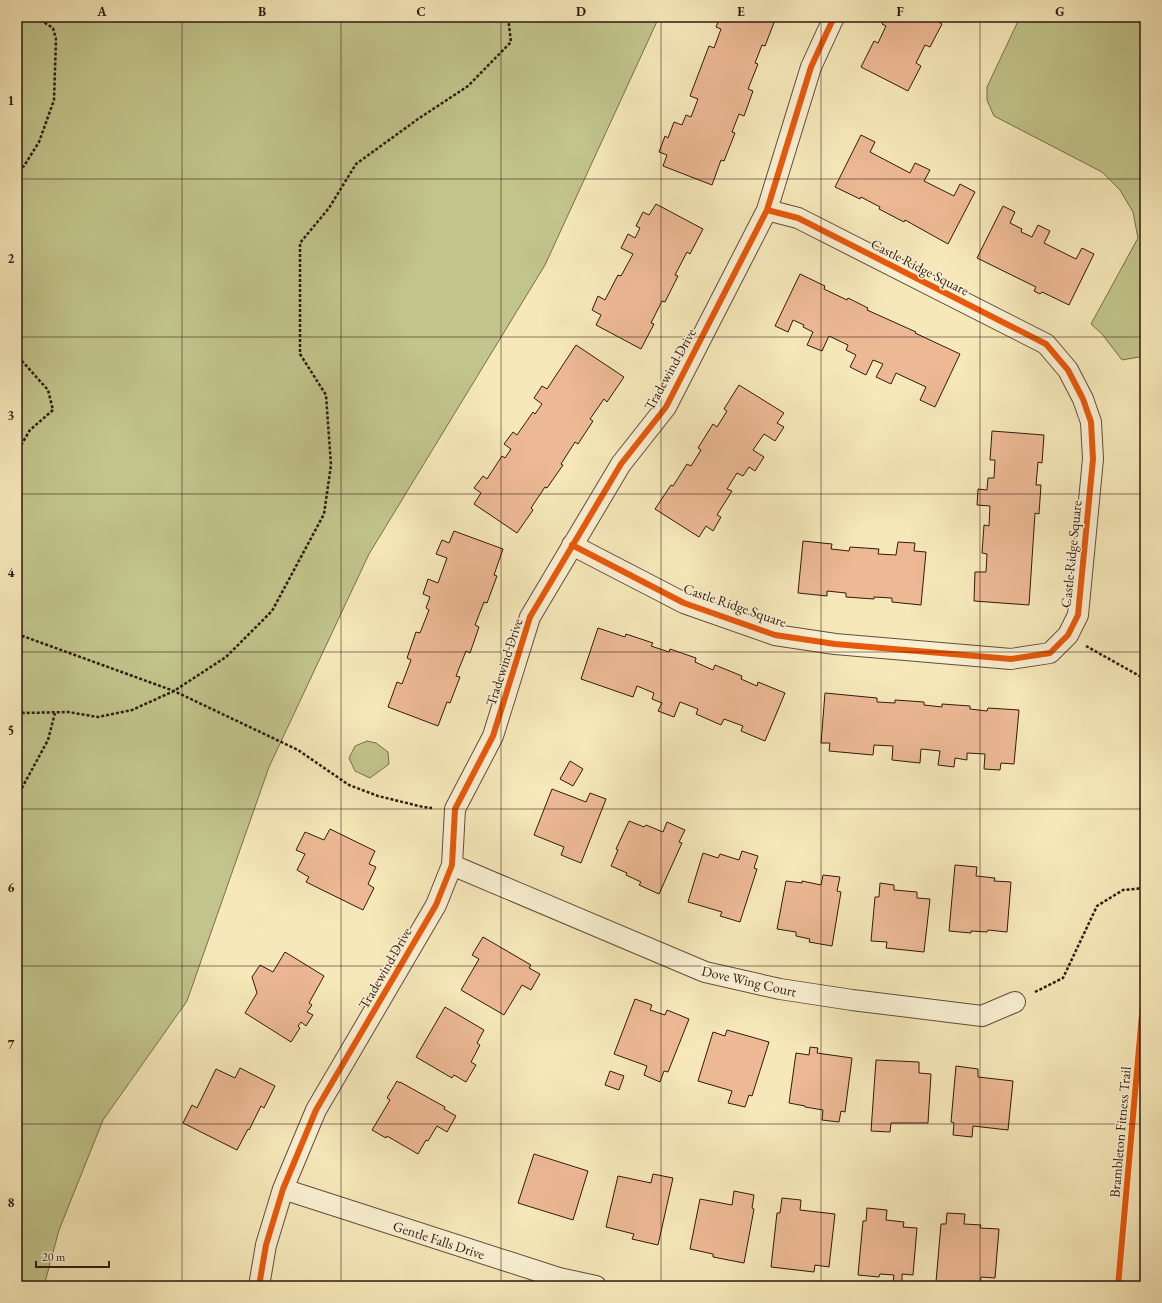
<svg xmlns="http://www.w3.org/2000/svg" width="1162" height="1303" font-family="'EB Garamond',serif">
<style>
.green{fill:#c1c48b;stroke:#796e4d}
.building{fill:#ecb994;stroke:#31190f}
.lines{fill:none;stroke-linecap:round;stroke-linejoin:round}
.minor-casing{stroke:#624d3a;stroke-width:22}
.path{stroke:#31190f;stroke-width:2.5;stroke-dasharray:3 2;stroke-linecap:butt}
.minor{stroke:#f9f0d2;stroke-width:20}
.cycleway-casing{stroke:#f9f0d2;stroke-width:8}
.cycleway{stroke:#e8590c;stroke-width:6}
.grid{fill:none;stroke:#31190f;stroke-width:1;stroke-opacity:0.55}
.labels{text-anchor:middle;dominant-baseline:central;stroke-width:3;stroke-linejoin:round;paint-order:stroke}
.street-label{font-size:14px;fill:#31190f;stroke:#f9f0d2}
.neatline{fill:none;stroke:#31190f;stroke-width:1.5}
.grid-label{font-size:13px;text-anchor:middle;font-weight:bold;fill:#31190f}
</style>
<rect width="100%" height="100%" fill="#f6e8b9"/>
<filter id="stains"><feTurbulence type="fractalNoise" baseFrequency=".005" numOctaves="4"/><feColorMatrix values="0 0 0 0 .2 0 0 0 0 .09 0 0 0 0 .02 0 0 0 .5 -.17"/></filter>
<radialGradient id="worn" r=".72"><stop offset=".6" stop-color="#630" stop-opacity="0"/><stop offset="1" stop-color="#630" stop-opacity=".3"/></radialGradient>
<!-- green -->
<path class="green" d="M17,17H659L545,265L369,554L269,767L187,1001L103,1120L59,1230L44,1286H17Z
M1020,17H1145V356L1122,360L1102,334L1091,324L1138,238L1133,212L1120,190L1102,172L994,116L987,100V87Z
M367,741L376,743L388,752L389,764L370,778L355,771L349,758L355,746Z"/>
<!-- building -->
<path class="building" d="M720,17H780L779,21L775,20L765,46L762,45L755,63L758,64L748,89L753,91L744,116L739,114L732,132L735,133L724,161L721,160L712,185L663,166L667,155L659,152L665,136L668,138L674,122L682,125L686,115L691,117L698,99L690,96L709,46L714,48L721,29L716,27Z
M885,17H939L937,21L942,24L930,47L925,45L916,63L921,66L908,91L861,67L874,41L878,43L886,26L882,24Z
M861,135L875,142L870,152L910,173L915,163L930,170L924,181L954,196L960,184L975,192L948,244L905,220L904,222L879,209L880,207L861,197L860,199L835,187Z
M656,204L703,229L690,254L687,252L675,275L678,276L665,302L662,301L651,323L654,324L641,349L596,325L601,315L592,310L598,296L605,300L618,275L621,276L633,254L621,248L628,234L635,238L640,228L636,226L643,212L649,215Z
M1003,206L1015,212L1010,223L1022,229L1021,232L1032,237L1038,225L1050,231L1044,243L1076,259L1082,248L1094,254L1069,305L1042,292L1040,294L1034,291L1036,287L977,258Z
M800,274L825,286L824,289L847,300L848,298L868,308L867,310L916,332L915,333L960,354L935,407L920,400L926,387L896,373L891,384L876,377L883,364L873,360L866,375L850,367L856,355L846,350L848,345L829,336L822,351L807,345L813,332L803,327L804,325L793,320L788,332L775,326Z
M576,345L624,377L607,402L604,399L590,419L593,421L578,444L575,442L561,464L563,465L547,488L545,487L531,508L533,510L517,533L474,504L481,493L474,488L483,476L487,479L502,456L505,458L511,449L504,444L513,432L517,435L533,412L535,414L542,404L534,398L542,386L547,389Z
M739,385L784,413L777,423L784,427L775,441L764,434L753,450L764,457L755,471L749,467L743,476L737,473L727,489L732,491L717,515L721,517L713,531L706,526L699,537L655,509L671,485L673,486L687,464L691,466L701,450L698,448L713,424L717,427L727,411L724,409Z
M992,431L1044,435L1042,463L1038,462L1036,485H1041L1039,514L1035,513L1029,605L974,601L975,572H986L987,554L982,553L984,525L989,526L990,506L977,505L978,489L987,490L988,478H994L995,460H990Z
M454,531L503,549L494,575L497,576L487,603L484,602L475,625L479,627L470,653L466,651L456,676L460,677L450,703L447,702L438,726L388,707L397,682L402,684L411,660L407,658L416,632L420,633L429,610L426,608L430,597L423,594L428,579L438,583L447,558L436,554L442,540L449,543Z
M803,541L832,544L831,549L849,551L850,547L879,549L878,554L896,555L898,542L915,543L914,551L926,552L921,605L892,602V598L874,597V599L846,597V593L827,591V596L798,593Z
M598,628L625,637L626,634L653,643L651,646L669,652L670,649L696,658L695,662L713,670L715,665L742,676L741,679L757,686L758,682L785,693L765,741L741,731L743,726L724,719L721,725L696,714L698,709L680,702L674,717L658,711L662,703L652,699L654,693L637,686L633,697L581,679Z
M825,693L877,698V702L895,703V700L924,702V705L942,707V704L970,706V709L987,711L988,708L1019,710L1014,764L1001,763L1000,770L984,769L985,754L967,753V760L955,758L954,767L938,765L940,751L921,749L920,763L892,760L893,746L874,745L873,755L829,751L830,743H821Z
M570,761L583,769L573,786L560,779Z
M552,789L586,802L590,793L606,799L581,863L561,855L564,847L534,835Z
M629,821L644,827L646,825L663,832L667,822L685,830L679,842L682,843L659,894L639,885L641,882L626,875L627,873L611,866L618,850L616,849Z
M330,829L375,851L369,864L376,867L368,884L374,888L363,910L306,882L309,877L297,870L305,854L296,850L305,832L324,840Z
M742,851L758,856L754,868L757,869L740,922L720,916L722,912L688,902L703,853L718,858L720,854L739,860Z
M955,865L977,867L976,876L995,878L994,881L1011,882L1007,932L988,930L987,932L971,931V933L949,931Z
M823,875L840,877L837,891L841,892L832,946L809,942L810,939L796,936V932L777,929L786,881L802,883V881L821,885Z
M880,883L894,885V890L917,892V898L930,899L924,952L886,948L887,942L871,941L875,897H879Z
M483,937L531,965L529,968L540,974L531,990L522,985L504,1015L461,990L479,959L472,955Z
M285,952L324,976L309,1003L312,1005L307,1012L313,1015L306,1026L301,1022L298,1026L300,1028L291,1042L245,1013L257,993L252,977L260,965L273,972Z
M635,999L652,1005L650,1010L665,1015L667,1010L689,1019L668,1072L664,1071L660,1082L644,1075L647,1066L614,1054Z
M445,1007L484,1030L477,1043L480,1045L471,1062L476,1065L466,1082L454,1075L452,1078L416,1057Z
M727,1030L769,1042L752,1096L749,1095L745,1107L728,1103L732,1091L698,1081L713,1032L725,1036Z
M810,1047L818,1048L817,1053L852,1058L845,1112L841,1111L839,1122L822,1120L823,1110L805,1107V1106L789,1103L796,1053L809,1055Z
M876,1060L919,1062V1073L931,1074L928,1123H891L890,1132L871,1131Z
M956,1066L978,1069V1077L1013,1081L1008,1130L973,1126L972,1137L953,1135L954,1123L951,1122Z
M240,1068L275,1086L264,1108L261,1106L249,1130L248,1129L237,1150L183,1123L192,1105L197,1108L216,1069L235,1078Z
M610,1071L624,1076L619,1090L605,1085Z
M397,1081L400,1083V1082L445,1107L444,1109L456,1116L447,1132L437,1126L428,1141L426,1140L418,1154L387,1136L386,1138L372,1130L390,1100L387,1098Z
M534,1154L588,1171L573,1220L518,1203Z
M653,1174L673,1178L658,1245L632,1239L634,1234L606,1227L618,1176L651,1183Z
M734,1191L754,1195L752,1208L754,1209L744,1263L713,1257V1254L690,1249L700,1199L732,1205Z
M782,1198L801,1200L800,1210L835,1214L829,1267L815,1265L814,1272L771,1267L777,1213H780Z
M867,1208L887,1210L886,1220L904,1222L903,1227L917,1228L913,1275L902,1274V1283L893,1282L894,1275L880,1274L879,1277L858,1275L863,1221H866Z
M947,1213L965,1214L964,1224L981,1225L980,1228L999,1229L995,1278L981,1277L980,1285L936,1282L941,1224H946Z"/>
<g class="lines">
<defs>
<path id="minor" d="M572,545L684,603L775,635L835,644L1011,659L1050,653L1068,635L1078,615L1093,459L1091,422L1083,399L1068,370L1046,344L798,218L767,210
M452,865L705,972L780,989L852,1000L982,1016L1015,1002
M283,1189L559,1278L596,1286
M259,1286L266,1245L283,1189L316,1110L436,905L452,865L455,809L493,736L530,617L621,464L666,407L767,210L811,67L834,17"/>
</defs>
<!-- minor casing -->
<use href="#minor" class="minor-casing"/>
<!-- path -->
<path class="path" d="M17,169L24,166L39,142L54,100L56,39L53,28L42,21V17
M17,359L22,361L48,390L53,410L30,430L17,452
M17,634L174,691L298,750L349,785L378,796L423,807L432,808
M1086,646L1145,679
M17,711L24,713L68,712L98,717L132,710L174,691L226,657L272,611L324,514L331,465L326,395L300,354V243L329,208L356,164L418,119L468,86L511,42L508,17
M17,797L48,740L55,713
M1035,992L1063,978L1097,906L1123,890L1145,888
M1118,1286L1145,980"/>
<!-- minor -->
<use href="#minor" class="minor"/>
<defs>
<path id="cycleway" d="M572,545L684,603L775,635L835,644L1011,659L1050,653L1068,635L1078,615L1093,459L1091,422L1083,399L1068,370L1046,344L798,218L767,210
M259,1286L266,1245L283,1189L316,1110L436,905L452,865L455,809L493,736L530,617L621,464L666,407L767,210L811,67L834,17
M1118,1286L1145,980"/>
</defs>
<!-- cycleway casing -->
<use href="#cycleway" class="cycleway-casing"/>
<!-- cycleway -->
<use href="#cycleway" class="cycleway"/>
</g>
<!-- grid -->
<path class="grid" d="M182,17V1286M341,17V1286M501,17V1286M661,17V1286M821,17V1286M980,17V1286M17,179H1145M17,337H1145M17,494H1145M17,652H1145M17,809H1145M17,966H1145M17,1124H1145"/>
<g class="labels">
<!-- street labels -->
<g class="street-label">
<text transform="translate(920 267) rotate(27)">Castle Ridge Square</text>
<text transform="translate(670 369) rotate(-61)">Tradewind Drive</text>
<text transform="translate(1071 554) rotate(-84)">Castle Ridge Square</text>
<text transform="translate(735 605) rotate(19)">Castle Ridge Square</text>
<text transform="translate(504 662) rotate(-72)">Tradewind Drive</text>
<text transform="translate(385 968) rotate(-60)">Tradewind Drive</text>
<text transform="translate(749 981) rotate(13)">Dove Wing Court</text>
<text transform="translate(1120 1132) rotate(-85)">Brambleton Fitness Trail</text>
<text transform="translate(439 1240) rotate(18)">Gentle Falls Drive</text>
</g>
</g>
<!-- margin -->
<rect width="1162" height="1303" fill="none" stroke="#f6e8b9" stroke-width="44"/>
<!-- scale -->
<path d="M36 1261v6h73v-6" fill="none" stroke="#31190f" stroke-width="2"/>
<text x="42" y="1261" font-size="12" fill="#31190f" stroke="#f9f0d2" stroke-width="3" paint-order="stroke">20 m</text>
<rect x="22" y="22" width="1118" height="1259" class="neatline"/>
<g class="grid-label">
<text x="102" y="16">A</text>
<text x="262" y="16">B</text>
<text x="421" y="16">C</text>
<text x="581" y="16">D</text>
<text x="741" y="16">E</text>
<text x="900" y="16">F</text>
<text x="1060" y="16">G</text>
<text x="11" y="105">1</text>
<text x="11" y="263">2</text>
<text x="11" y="420">3</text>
<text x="11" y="577">4</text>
<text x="11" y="735">5</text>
<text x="11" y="892">6</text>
<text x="11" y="1049">7</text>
<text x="11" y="1207">8</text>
</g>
<rect width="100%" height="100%" filter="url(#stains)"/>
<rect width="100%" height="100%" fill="url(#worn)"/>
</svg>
